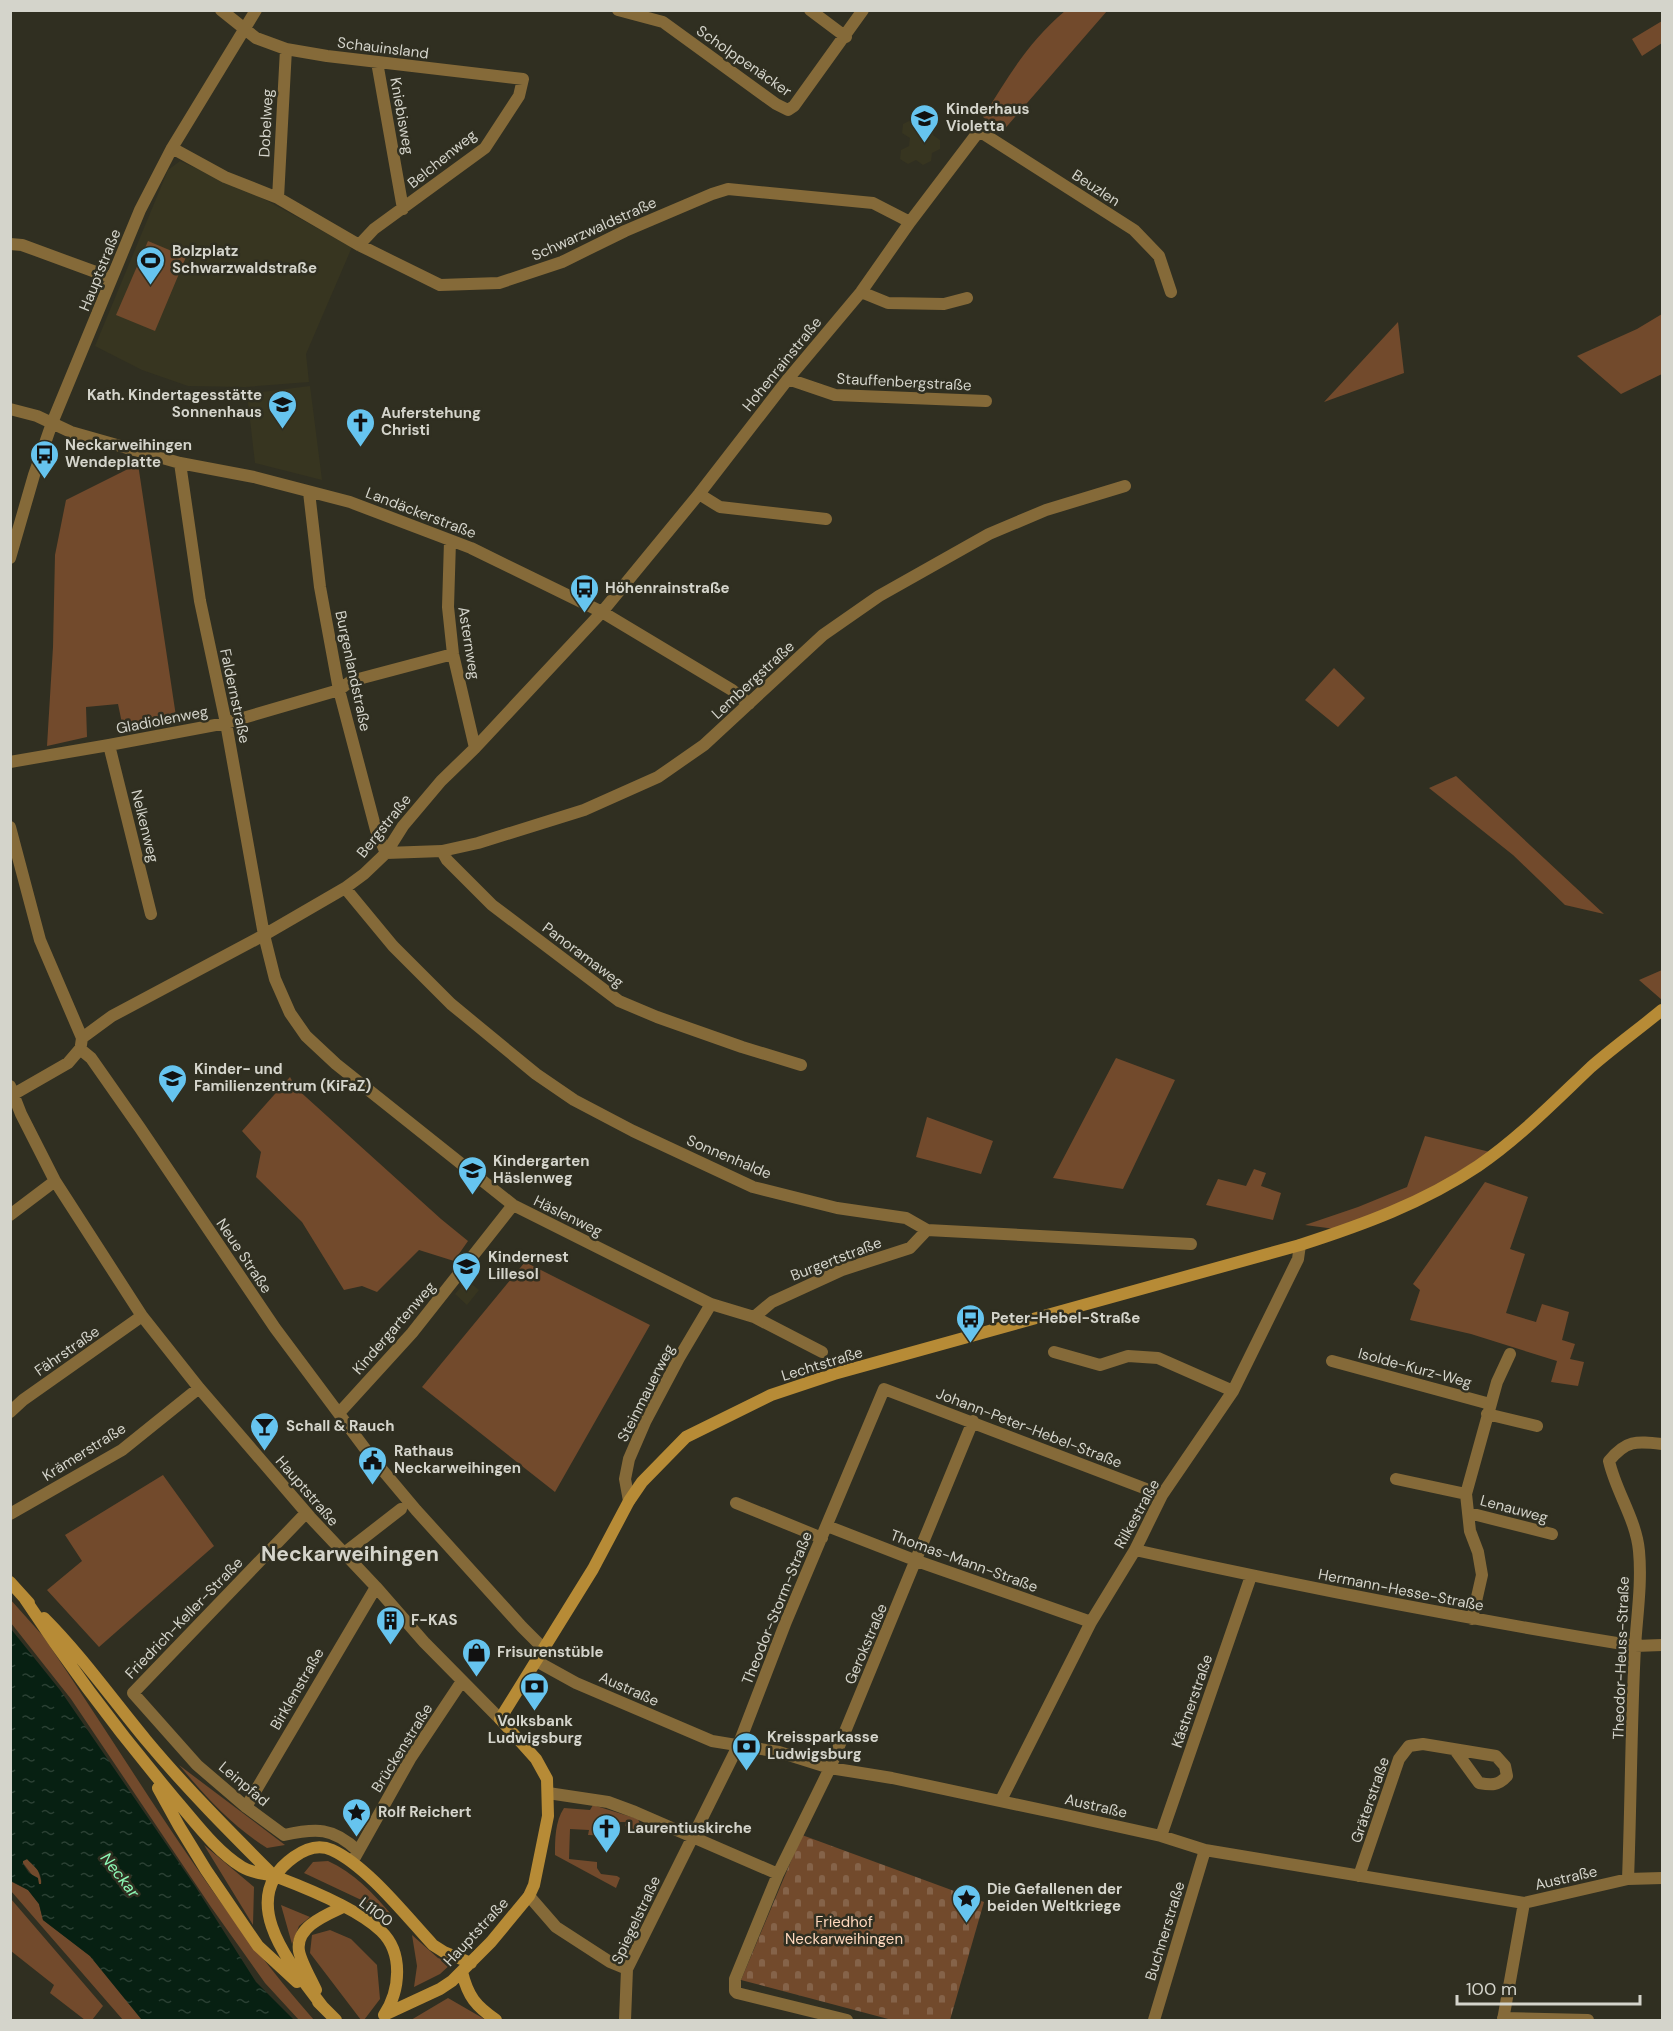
<svg xmlns="http://www.w3.org/2000/svg" width="1673" height="2031" font-family="'DM Sans',sans-serif">
<style>
.built{fill:#373520}
.green{fill:#724a2c}
.cemetery{fill:url(#cemetery-stones)}
.water{fill:url(#water-ripples);fill-rule:evenodd}
.lines{fill:none;stroke-linecap:round;stroke-linejoin:round}
.street{stroke:#856a39;stroke-width:12}
.secondary{stroke:#b78b36;stroke-width:12}
.labels{text-anchor:middle;dominant-baseline:central;stroke-width:5;stroke-linejoin:round;paint-order:stroke}
.street-label{font-size:15px;fill:#d4d4cb;stroke:#302f21}
.poi-label{font-size:15px;font-weight:bold;fill:#d4d4cb;stroke:#302f21;text-anchor:start}
.park-label{font-size:15px;fill:#fed8be;stroke:#302f21}
.water-label{font-size:16px;font-style:italic;fill:#8df9b6;stroke:#302f21}
.district-label{font-size:21px;font-weight:bold;fill:#d4d4cb;stroke:#302f21}
</style>
<defs>
<pattern id="cemetery-stones" width="16" height="16" patternUnits="userSpaceOnUse" patternTransform="scale(1.5)"><rect width="16" height="16" fill="#724a2c"/><path d="M2 7V4a2 2 0 0 1 4 0v3zM10 15v-3a2 2 0 0 1 4 0v3z" fill="#856349"/></pattern>
<pattern id="water-ripples" width="26" height="14" patternUnits="userSpaceOnUse" patternTransform="scale(1.5)"><rect width="26" height="14" fill="#072012"/><path d="M2 4q2-2 4 0t4 0M15 11q2-2 4 0t4 0" fill="none" stroke="#2a4033"/></pattern>
</defs>
<rect width="100%" height="100%" fill="#302f21"/>
<!-- built -->
<path class="built" d="M911,120L918,125L926,121L934,126L933,135L940,140V149L932,153L931,161L923,165L916,160L908,164L900,159L901,150L909,146L910,138L902,133L903,124Z
M180,161L262,198L352,247L306,354L309,382L245,387L188,386L142,370L95,346L168,170Z
M310,386L322,480L255,463L247,394Z
M467,1280L479,1290L467,1305L455,1294Z"/>
<!-- green -->
<path class="green" d="M1065,11H1107L1002,132L983,117C1009,76 1027,43 1065,11Z
M1662,21V43L1642,56L1632,39Z
M148,241L186,257L155,331L116,315Z
M1662,314V374L1621,394L1577,356L1637,329Z
M1398,322L1404,373L1324,402Z
M138,464L177,723L124,733L118,704L86,707L87,737L47,746L53,647L55,555L66,500Z
M1334,668L1365,698L1338,727L1305,700Z
M1456,776L1604,914L1565,905L1513,855L1429,788Z
M1662,970V1000L1639,980Z
M1116,1058L1175,1080L1123,1189L1053,1178Z
M290,1077L296,1088L441,1219L468,1241L454,1261L419,1250L377,1292L362,1286L344,1290L302,1222L256,1177L261,1152L242,1131Z
M927,1117L993,1141L981,1174L916,1157Z
M1425,1136L1490,1152L1423,1194L1335,1229L1305,1225L1358,1207L1407,1187Z
M1254,1169L1266,1173L1261,1186L1281,1193L1273,1220L1206,1205L1218,1179L1246,1186Z
M1485,1182L1528,1197L1510,1249L1525,1254L1506,1313L1536,1322L1542,1304L1569,1312L1562,1340L1575,1344L1570,1359L1584,1362L1578,1386L1551,1382L1557,1361L1471,1334L1410,1320L1420,1290L1413,1284Z
M525,1262L650,1325L555,1492L422,1387Z
M163,1475L214,1546L99,1647L47,1590L82,1561L65,1535Z
M10,1599L43,1636C131,1765 210,1903 314,2020H299L265,1983L211,1907L71,1699L11,1623Z
M179,1765L285,1845L267,1848C232,1826 206,1797 179,1765Z
M593,1805L638,1819L640,1824L639,1831L625,1826L626,1822H620L618,1836L588,1835L589,1830L570,1829L569,1859L597,1862V1868L601,1874L617,1876L620,1878L616,1888L555,1855C555,1840 555,1821 564,1808L590,1810Z
M204,1845L254,1887L253,1925Z
M27,1859L38,1870L42,1884H39L23,1863V1861Z
M328,1861C354,1873 372,1892 391,1914L304,1873L313,1862Z
M10,1881L28,1890L39,1904L43,1920L90,1956L142,2020H123L11,1891Z
M11,1899L103,2006L92,2020H85L50,1993L54,1985L11,1951Z
M281,1905L310,1917L299,1926L292,1944Z
M330,1930L351,1939L377,1965L380,1999L364,2020H361L310,1953L312,1935Z
M412,1935L438,1958L452,1963L440,1974L414,1987L417,1966Z
M448,1998L486,2020H411Z"/>
<!-- cemetery -->
<path class="cemetery" d="M802,1835L984,1902L950,2020H892L741,1980Z"/>
<!-- water -->
<path class="water" d="M11,1629L60,1690L195,1886L256,1982L294,2020H142L90,1956L43,1920L39,1904L28,1890L11,1881ZM27,1859C34,1866 43,1873 41,1884H39L38,1878L29,1873L23,1864V1861Z"/>
<g class="lines">
<!-- street -->
<path class="street" d="M221,10L256,38L286,49L327,56L523,79L519,96L485,148L374,229L359,245
M618,10L663,22L776,104L788,110L794,106L863,10
M810,10L846,37
M377,62L403,209
M172,148L225,177L278,198L359,245L440,285L499,283L562,262L625,231L712,194L728,189L873,203L910,222
M278,198L286,49
M10,244L22,245L112,278
M861,292L888,303L944,304L967,298
M788,379L835,395L986,401
M10,409L37,416L71,432L180,463L254,477L350,502L471,548L602,612L732,690L749,704
M180,463L200,601L226,723L264,935L275,979L290,1013L306,1036L336,1064L513,1205L711,1304L754,1317L822,1352
M309,492L320,587L339,690L376,830L386,853
M699,494L720,507L826,519
M450,541L448,607L453,654L475,748
M10,558L34,475L52,423L140,210L172,148L256,10
M109,745L151,914
M10,762L109,745L226,723L339,690L351,681L453,654
M10,827L40,940L82,1038L81,1045
M442,851L447,860L492,905L619,1001L657,1017L742,1047L801,1065
M386,853L442,851L478,843L584,810L658,777L704,745L823,635L879,596L989,534L1046,510L1125,486
M345,888L393,946L451,1004L536,1074L574,1100L633,1131L753,1187L837,1208L906,1218L927,1230L1191,1244
M82,1038L112,1016L264,935L345,888L364,874L386,853L403,826L441,781L475,748L602,612L699,494L788,379L861,292L910,222L979,131L1134,230L1159,256L1171,292
M80,1049L91,1058L140,1128L275,1328L369,1454L416,1510L522,1627L545,1650
M10,1086L21,1114L55,1181L142,1316L199,1388L310,1517L376,1587L424,1642L500,1719
M14,1094L68,1063L80,1049
M10,1215L55,1181
M754,1317L772,1302L842,1270L910,1248L927,1230
M1054,1352L1100,1365L1128,1356L1158,1358L1233,1391
M1332,1361L1490,1404
M10,1412L23,1400L142,1316
M340,1412L412,1333L513,1205
M1487,1414L1537,1426
M1396,1479L1466,1494
M629,1501L625,1479L629,1459L645,1422L679,1358L711,1304
M736,1503L822,1538
M306,1513L133,1693L197,1765L246,1807L284,1835C316,1828 333,1827 358,1851
M1469,1513L1552,1534
M10,1514L122,1450L199,1388
M827,1526L917,1561L1091,1622
M1135,1550C1301,1587 1467,1619 1635,1646L1662,1645
M343,1554L401,1509
M1472,1619L1482,1575L1478,1552L1470,1531L1466,1494L1497,1382L1510,1354
M538,1662L576,1683L712,1741L779,1752L830,1768L892,1778L1066,1815L1161,1836L1205,1850L1524,1903L1628,1879L1662,1878
M548,1793L608,1802L635,1812L778,1874
M1001,1800L1091,1622L1135,1550L1162,1495L1233,1391L1298,1259L1300,1245
M246,1807L376,1587
M1161,1836L1251,1576
M355,1857L410,1759L462,1681
M1359,1876L1399,1759L1409,1746L1423,1744L1496,1756L1505,1766L1507,1776C1498,1786 1491,1785 1479,1783L1455,1750
M1628,1879C1631,1802 1631,1724 1635,1647C1637,1615 1642,1583 1639,1551C1636,1519 1616,1492 1609,1461C1626,1440 1636,1441 1662,1444
M529,1896L556,1927L610,1962L627,1969
M1503,2018L1588,2020
M625,2020L627,1969L738,1746L785,1624L884,1389L1162,1495
M847,2020L737,1993L735,1991V1979L778,1874L830,1768L973,1421
M1154,2020L1205,1850
M1503,2020L1524,1903"/>
<!-- secondary -->
<path class="secondary" d="M10,1582L29,1603
M25,1599C71,1669 121,1735 175,1799C195,1822 216,1851 242,1867C253,1874 265,1873 277,1877C306,1888 359,1910 381,1931C404,1953 400,1991 384,2015
M44,1618C81,1655 112,1699 146,1740C186,1788 230,1832 274,1876
M158,1788L179,1826L206,1870L258,1946L297,1982
M462,1972C468,1997 476,2006 496,2020
M316,1990C311,1979 301,1962 299,1951C295,1927 326,1915 343,1907
M318,2002L336,2020
M323,2007C293,1967 233,1900 294,1857C305,1849 319,1844 332,1850C367,1866 406,1916 433,1945L444,1952L471,1963
M384,2015L440,1989L452,1981L491,1942L529,1896L534,1885L548,1816L547,1779L536,1759L500,1719L593,1569L629,1501L642,1482L686,1437L771,1395L834,1374L1300,1245C1362,1225 1423,1203 1478,1166C1519,1138 1555,1101 1591,1067C1614,1047 1639,1029 1662,1010"/>
</g>
<!-- icons -->
<defs>
<symbol id="school-pin" viewBox="-11 -11 22 30"><path d="M0 17L-7.5 6A9.5 9.5 0 1 1 7.5 6Z" fill="#66c4ef" stroke="#302f21"/><path d="M0-5L7-2L0 1L-7-2ZM-4 1L0 2.5L4 1V4Q0 6-4 4Z" fill="#111"/></symbol>
<symbol id="stadium-pin" viewBox="-11 -11 22 30"><path d="M0 17L-7.5 6A9.5 9.5 0 1 1 7.5 6Z" fill="#66c4ef" stroke="#302f21"/><path d="M0-5a6.5 5 0 1 0 0 10a6.5 5 0 1 0 0-10ZM-3.5-1.8h7v3.6h-7Z" fill="#111"/></symbol>
<symbol id="church-pin" viewBox="-11 -11 22 30"><path d="M0 17L-7.5 6A9.5 9.5 0 1 1 7.5 6Z" fill="#66c4ef" stroke="#302f21"/><path d="M-1.2-6h2.4v3.5h3.3v2.4h-3.3V6h-2.4V-.1h-3.3v-2.4h3.3Z" fill="#111"/></symbol>
<symbol id="bus-pin" viewBox="-11 -11 22 30"><path d="M0 17L-7.5 6A9.5 9.5 0 1 1 7.5 6Z" fill="#66c4ef" stroke="#302f21"/><path d="M-5-6H5V4H4V6H2V4H-2V6H-4V4H-5ZM-3.5-4V0h7V-4ZM-3.5 1.2v1.5H-2V1.2ZM2 1.2v1.5H3.5V1.2Z" fill="#111"/></symbol>
<symbol id="bar-pin" viewBox="-11 -11 22 30"><path d="M0 17L-7.5 6A9.5 9.5 0 1 1 7.5 6Z" fill="#66c4ef" stroke="#302f21"/><path d="M-6-5H6L.8 .8V4.5H3.5V6h-7V4.5H-.8V.8Z" fill="#111"/></symbol>
<symbol id="civic-pin" viewBox="-11 -11 22 30"><path d="M0 17L-7.5 6A9.5 9.5 0 1 1 7.5 6Z" fill="#66c4ef" stroke="#302f21"/><path d="M-.6-6.5H3V-4.5H.6V-3L4-1V1h2V6H-6V1h2V-1L-.6-3ZM-1.2 2.5V6h2.4V2.5Z" fill="#111"/></symbol>
<symbol id="building-pin" viewBox="-11 -11 22 30"><path d="M0 17L-7.5 6A9.5 9.5 0 1 1 7.5 6Z" fill="#66c4ef" stroke="#302f21"/><path d="M-4-6H4V6H1V3H-1V6H-4ZM-2.5-4.3h1.7v1.8h-1.7ZM.8-4.3h1.7v1.8H.8ZM-2.5-1h1.7V.8h-1.7ZM.8-1h1.7V.8H.8Z" fill="#111"/></symbol>
<symbol id="shop-pin" viewBox="-11 -11 22 30"><path d="M0 17L-7.5 6A9.5 9.5 0 1 1 7.5 6Z" fill="#66c4ef" stroke="#302f21"/><path d="M-5-2.5h2.3a2.7 3.5 0 0 1 5.4 0H5L5.5 6h-11ZM-1.5-2.5h3a1.5 2.3 0 0 0-3 0Z" fill="#111"/></symbol>
<symbol id="bank-pin" viewBox="-11 -11 22 30"><path d="M0 17L-7.5 6A9.5 9.5 0 1 1 7.5 6Z" fill="#66c4ef" stroke="#302f21"/><path d="M-6-4H6V4H-6ZM0-2.3a2.3 2.3 0 1 0 0 4.6a2.3 2.3 0 1 0 0-4.6Z" fill="#111"/></symbol>
<symbol id="sight-pin" viewBox="-11 -11 22 30"><path d="M0 17L-7.5 6A9.5 9.5 0 1 1 7.5 6Z" fill="#66c4ef" stroke="#302f21"/><path d="M0-6L1.8-2.2L6-1.7L2.9 1.2L3.7 5.4L0 3.3L-3.7 5.4L-2.9 1.2L-6-1.7L-1.8-2.2Z" fill="#111"/></symbol>
</defs>
<g fill-rule="evenodd">
<use href="#school-pin" x="908" y="102" width="33" height="45"/>
<use href="#stadium-pin" x="134" y="244" width="33" height="45"/>
<use href="#school-pin" x="266" y="388" width="33" height="45"/>
<use href="#church-pin" x="344" y="406" width="33" height="45"/>
<use href="#bus-pin" x="28" y="438" width="33" height="45"/>
<use href="#bus-pin" x="568" y="572" width="33" height="45"/>
<use href="#school-pin" x="156" y="1062" width="33" height="45"/>
<use href="#school-pin" x="456" y="1154" width="33" height="45"/>
<use href="#school-pin" x="450" y="1250" width="33" height="45"/>
<use href="#bus-pin" x="954" y="1302" width="33" height="45"/>
<use href="#bar-pin" x="248" y="1410" width="33" height="45"/>
<use href="#civic-pin" x="356" y="1444" width="33" height="45"/>
<use href="#building-pin" x="374" y="1604" width="33" height="45"/>
<use href="#shop-pin" x="460" y="1636" width="33" height="45"/>
<use href="#bank-pin" x="518" y="1670" width="33" height="45"/>
<use href="#bank-pin" x="730" y="1730" width="33" height="45"/>
<use href="#sight-pin" x="340" y="1796" width="33" height="45"/>
<use href="#church-pin" x="590" y="1812" width="33" height="45"/>
<use href="#sight-pin" x="950" y="1882" width="33" height="45"/>
</g>
<g class="labels">
<!-- street labels -->
<g class="street-label">
<text transform="translate(383 48) rotate(7)">Schauinsland</text>
<text transform="translate(744 61) rotate(35)">Scholppenäcker</text>
<text transform="translate(402 116) rotate(80)">Kniebisweg</text>
<text transform="translate(266 123) rotate(-87)">Dobelweg</text>
<text transform="translate(442 159) rotate(-39)">Belchenweg</text>
<text transform="translate(1096 188) rotate(33)">Beuzlen</text>
<text transform="translate(594 229) rotate(-24)">Schwarzwaldstraße</text>
<text transform="translate(100 270) rotate(-68)">Hauptstraße</text>
<text transform="translate(782 364) rotate(-51)">Hohenrainstraße</text>
<text transform="translate(904 382) rotate(3)">Stauffenbergstraße</text>
<text transform="translate(421 513) rotate(21)">Landäckerstraße</text>
<text transform="translate(469 643) rotate(81)">Asternweg</text>
<text transform="translate(353 671) rotate(78)">Burgenlandstraße</text>
<text transform="translate(753 680) rotate(-43)">Lembergstraße</text>
<text transform="translate(235 696) rotate(78)">Faldernstraße</text>
<text transform="translate(162 720) rotate(-11)">Gladiolenweg</text>
<text transform="translate(145 826) rotate(76)">Nelkenweg</text>
<text transform="translate(384 826) rotate(-51)">Bergstraße</text>
<text transform="translate(583 955) rotate(37)">Panoramaweg</text>
<text transform="translate(729 1157) rotate(23)">Sonnenhalde</text>
<text transform="translate(568 1216) rotate(26)">Häslenweg</text>
<text transform="translate(244 1256) rotate(56)">Neue Straße</text>
<text transform="translate(836 1259) rotate(-21)">Burgertstraße</text>
<text transform="translate(394 1328) rotate(-49)">Kindergartenweg</text>
<text transform="translate(67 1351) rotate(-35)">Fährstraße</text>
<text transform="translate(822 1364) rotate(-17)">Lechtstraße</text>
<text transform="translate(1415 1368) rotate(15)">Isolde-Kurz-Weg</text>
<text transform="translate(646 1393) rotate(-63)">Steinmauerweg</text>
<text transform="translate(1029 1428) rotate(21)">Johann-Peter-Hebel-Straße</text>
<text transform="translate(84 1452) rotate(-32)">Krämerstraße</text>
<text transform="translate(307 1491) rotate(49)">Hauptstraße</text>
<text transform="translate(1514 1509) rotate(15)">Lenauweg</text>
<text transform="translate(1137 1514) rotate(-61)">Rilkestraße</text>
<text transform="translate(964 1561) rotate(20)">Thomas-Mann-Straße</text>
<text transform="translate(1401 1590) rotate(11)">Hermann-Hesse-Straße</text>
<text transform="translate(777 1608) rotate(-68)">Theodor-Storm-Straße</text>
<text transform="translate(184 1618) rotate(-46)">Friedrich-Keller-Straße</text>
<text transform="translate(866 1644) rotate(-67)">Gerokstraße</text>
<text transform="translate(1621 1658) rotate(-88)">Theodor-Heuss-Straße</text>
<text transform="translate(297 1689) rotate(-60)">Birklenstraße</text>
<text transform="translate(629 1689) rotate(24)">Austraße</text>
<text transform="translate(1192 1701) rotate(-71)">Kästnerstraße</text>
<text transform="translate(402 1748) rotate(-58)">Brückenstraße</text>
<text transform="translate(244 1784) rotate(40)">Leinpfad</text>
<text transform="translate(1370 1800) rotate(-71)">Gräterstraße</text>
<text transform="translate(1096 1806) rotate(13)">Austraße</text>
<text transform="translate(1566 1878) rotate(-13)">Austraße</text>
<text transform="translate(376 1912) rotate(37)">L1100</text>
<text transform="translate(636 1920) rotate(-65)">Spiegelstraße</text>
<text transform="translate(1165 1931) rotate(-73)">Buchnerstraße</text>
<text transform="translate(476 1932) rotate(-47)">Hauptstraße</text>
</g>
<!-- poi labels -->
<g class="poi-label">
<text x="946" y="109">Kinderhaus<tspan x="946" dy="17">Violetta</tspan></text>
<text x="172" y="251">Bolzplatz<tspan x="172" dy="17">Schwarzwaldstraße</tspan></text>
<text x="262" y="395" text-anchor="end">Kath. Kindertagesstätte<tspan x="262" dy="17">Sonnenhaus</tspan></text>
<text x="381" y="413">Auferstehung<tspan x="381" dy="17">Christi</tspan></text>
<text x="65" y="445">Neckarweihingen<tspan x="65" dy="17">Wendeplatte</tspan></text>
<text x="605" y="588">Höhenrainstraße</text>
<text x="194" y="1069">Kinder- und<tspan x="194" dy="17">Familienzentrum (KiFaZ)</tspan></text>
<text x="493" y="1161">Kindergarten<tspan x="493" dy="17">Häslenweg</tspan></text>
<text x="488" y="1257">Kindernest<tspan x="488" dy="17">Lillesol</tspan></text>
<text x="991" y="1318">Peter-Hebel-Straße</text>
<text x="286" y="1426">Schall &amp; Rauch</text>
<text x="394" y="1451">Rathaus<tspan x="394" dy="17">Neckarweihingen</tspan></text>
<text x="411" y="1620">F-KAS</text>
<text x="497" y="1652">Frisurenstüble</text>
<text x="535" y="1721" text-anchor="middle">Volksbank<tspan x="535" dy="17">Ludwigsburg</tspan></text>
<text x="767" y="1737">Kreissparkasse<tspan x="767" dy="17">Ludwigsburg</tspan></text>
<text x="378" y="1812">Rolf Reichert</text>
<text x="627" y="1828">Laurentiuskirche</text>
<text x="987" y="1889">Die Gefallenen der<tspan x="987" dy="17">beiden Weltkriege</tspan></text>
</g>
<!-- park labels -->
<g class="park-label">
<text x="844" y="1922">Friedhof<tspan x="844" dy="17">Neckarweihingen</tspan></text>
</g>
<!-- water labels -->
<g class="water-label">
<text transform="translate(120 1875) rotate(52)">Neckar</text>
</g>
<!-- district labels -->
<g class="district-label">
<text x="350" y="1554">Neckarweihingen</text>
</g>
</g>
<!-- border -->
<rect width="1673" height="2031" fill="none" stroke="#d4d4cb" stroke-width="24"/>
<!-- scale -->
<path d="M1457 1995v9h183v-9" fill="none" stroke="#d4d4cb" stroke-width="3"/>
<text x="1466" y="1995" font-size="18" fill="#d4d4cb" stroke="#302f21" stroke-width="4.5" paint-order="stroke">100 m</text>
</svg>
